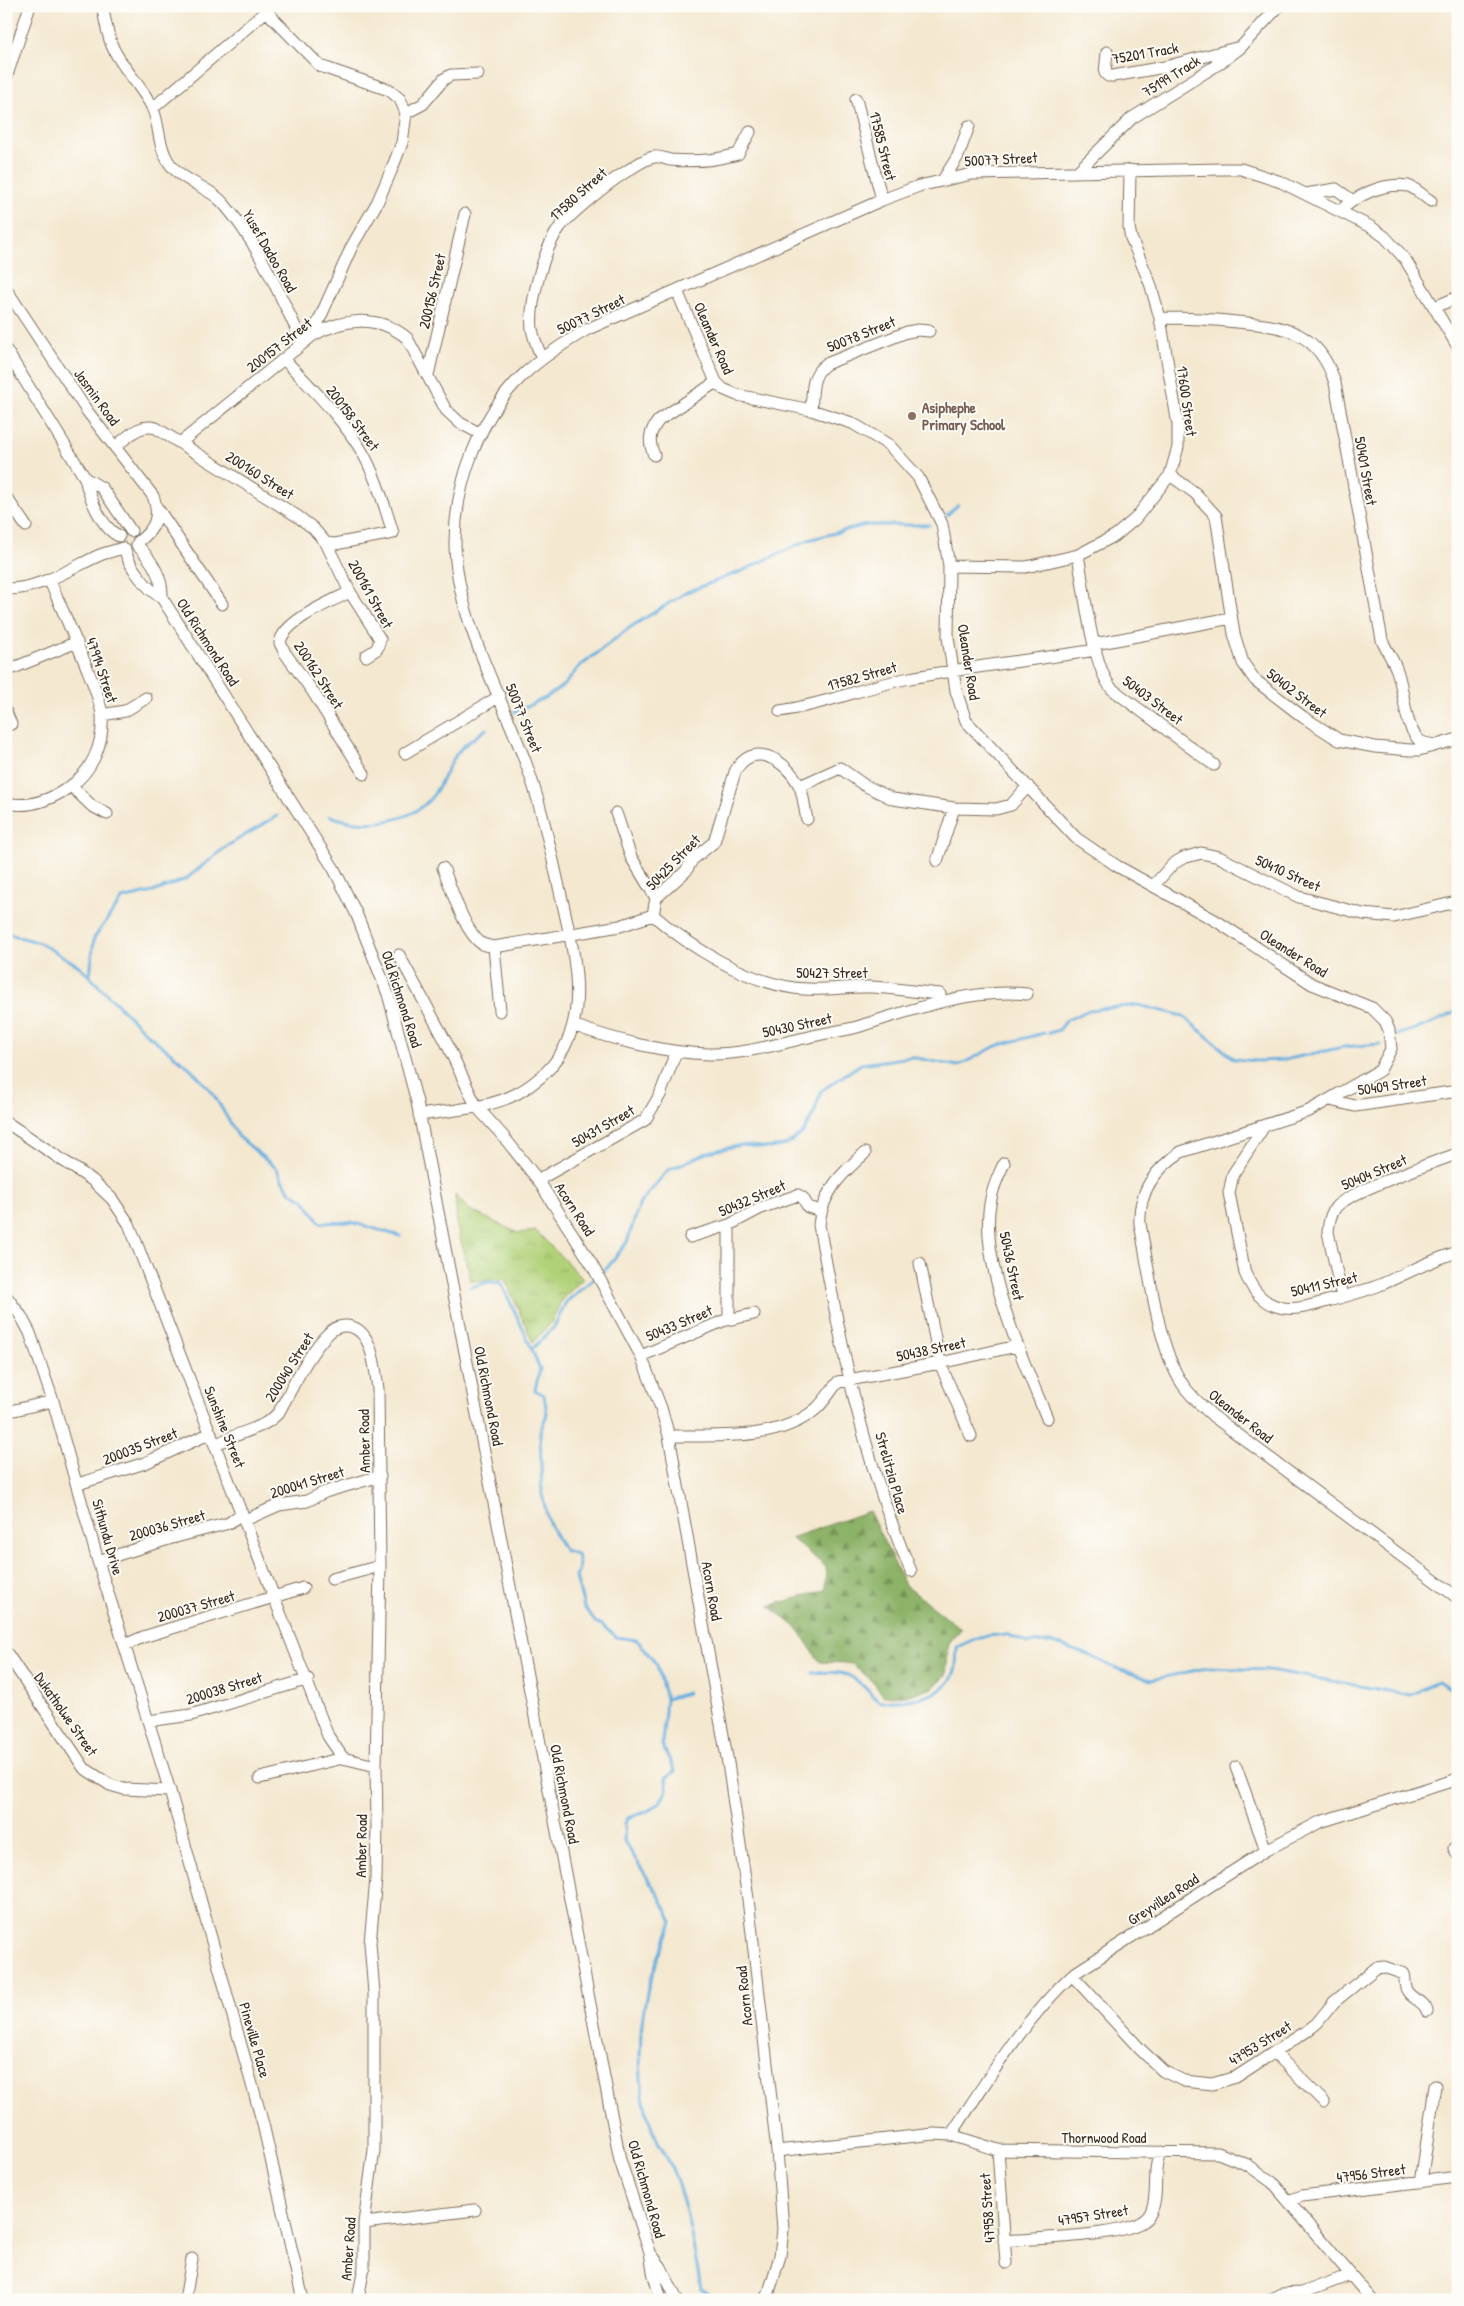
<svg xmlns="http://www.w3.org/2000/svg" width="1464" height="2306" font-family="'Patrick Hand',sans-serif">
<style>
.grass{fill:url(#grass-tufts);stroke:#767e4b}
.forest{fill:url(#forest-firs);stroke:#646e43}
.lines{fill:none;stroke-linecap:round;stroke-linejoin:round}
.stream{stroke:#6ab0e0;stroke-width:3}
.minor-casing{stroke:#7c6c5c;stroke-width:13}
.minor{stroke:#fff;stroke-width:11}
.education-dot{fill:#8d6e63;stroke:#fdfcf7;stroke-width:2}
.labels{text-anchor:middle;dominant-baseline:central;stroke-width:4;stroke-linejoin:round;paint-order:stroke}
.street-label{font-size:15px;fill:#3b2a1e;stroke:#fdfcf7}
.education-label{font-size:15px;font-weight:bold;fill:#785e54;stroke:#fdfcf7;text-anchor:start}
</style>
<defs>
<pattern id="grass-tufts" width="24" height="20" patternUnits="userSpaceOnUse" patternTransform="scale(1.25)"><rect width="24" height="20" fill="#b1d178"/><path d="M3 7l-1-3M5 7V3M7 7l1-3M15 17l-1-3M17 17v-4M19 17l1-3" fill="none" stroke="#99b467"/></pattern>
<pattern id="forest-firs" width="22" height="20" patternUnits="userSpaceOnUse" patternTransform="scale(1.25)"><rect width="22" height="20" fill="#8cb368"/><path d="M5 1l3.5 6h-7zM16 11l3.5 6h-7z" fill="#749255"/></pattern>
</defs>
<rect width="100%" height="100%" fill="#fdfcf7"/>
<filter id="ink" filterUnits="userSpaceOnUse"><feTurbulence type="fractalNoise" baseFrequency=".02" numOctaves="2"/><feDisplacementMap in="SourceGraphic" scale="10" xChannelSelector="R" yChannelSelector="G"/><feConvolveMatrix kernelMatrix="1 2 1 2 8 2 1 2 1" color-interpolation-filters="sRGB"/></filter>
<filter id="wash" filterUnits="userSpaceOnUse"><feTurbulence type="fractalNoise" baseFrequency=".0096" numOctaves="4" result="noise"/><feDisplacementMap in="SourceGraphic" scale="20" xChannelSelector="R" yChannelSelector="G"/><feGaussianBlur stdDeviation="1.12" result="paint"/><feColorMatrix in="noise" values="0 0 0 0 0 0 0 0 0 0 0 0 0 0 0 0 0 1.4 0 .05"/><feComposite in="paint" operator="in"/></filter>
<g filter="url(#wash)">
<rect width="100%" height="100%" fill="#f4e8d0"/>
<!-- grass -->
<path class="grass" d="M455,1195L468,1209L518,1233L536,1231L583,1279L562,1299L551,1323L533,1342L505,1279L471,1281L457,1226Z"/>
<!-- forest -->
<path class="forest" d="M869,1511L905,1585L961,1629L949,1643L946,1675L933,1688L909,1695L884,1696L870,1679L851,1663L820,1662L796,1627L769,1606L825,1590L826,1567L791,1538Z"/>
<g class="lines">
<!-- stream -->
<path class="stream" d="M947,515L958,505
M515,712L547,697L565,684L578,668L629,628L687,592L742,571L808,540L866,525H929
M330,816C362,828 412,825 434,794C443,781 448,764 459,751C466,742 478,736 486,729
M6,933L40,943L79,966L147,1034L190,1068L212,1092L238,1136L277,1169L282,1180L291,1192L304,1200L320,1223L351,1222L400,1236
M90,976L94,938L122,899L153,892L186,879L227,846L277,816
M1049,1033L1059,1030L1067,1020L1089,1010L1138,1005L1183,1016L1234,1059L1258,1061L1284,1060L1343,1047L1380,1044
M1397,1035L1425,1026L1458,1011
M471,1287L489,1282L501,1283L524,1331L540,1369L535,1390L544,1395L547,1414L540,1432L542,1494L549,1523L564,1550L577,1554L579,1567L576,1577L584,1607L595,1622L602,1625L616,1637L637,1640L657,1665L666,1699L662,1745L675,1771L666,1778L667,1790L659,1804L646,1812L628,1818L625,1823L624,1841L661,1899L672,1922C663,1948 651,1971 646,1998C638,2036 637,2089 651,2126C655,2139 663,2148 668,2160C673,2169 676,2179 679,2188C690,2221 695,2255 701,2289L716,2300
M532,1349L554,1327L566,1302L608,1267L627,1242L640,1203L668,1170L709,1152L741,1145L770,1148L786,1145L803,1133L814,1113L821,1091L861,1064L911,1057L958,1066L996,1046L1044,1033
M813,1673C851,1669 854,1677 879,1702C904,1701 945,1701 955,1671C957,1664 956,1655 957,1647L979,1637L1006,1634L1028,1643L1050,1642L1088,1655L1115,1668L1151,1680L1206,1668L1269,1670L1411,1695L1438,1681L1458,1693
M666,1699L687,1693"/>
</g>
</g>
<g filter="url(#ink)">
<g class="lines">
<defs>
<path id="minor" d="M102,6C106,21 107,37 114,50C124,70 142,87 152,107C160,123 157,144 168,161C181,182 209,186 224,204C259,244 280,296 303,343
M266,11L320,66L389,90L400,99L406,113
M1107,52L1105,73L1108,76H1113L1165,67L1236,48
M6,78L30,6
M856,99L882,200
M153,108L271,7
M406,113L423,104L444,79L451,75L478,74
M1077,172L1132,118L1220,63L1240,48L1279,6
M943,180L958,156L969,126
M1306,194L1336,189L1352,200
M1340,211C1357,195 1384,182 1408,186C1416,188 1424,197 1431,201
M6,289L87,411L153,496C161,517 155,529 138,542
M677,291L716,382L723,389L737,395L811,410L852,423L889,445L918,477L942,524L949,566L948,637L956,691L966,721L1076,838L1117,866L1218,922L1312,984L1372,1008L1385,1021L1389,1030L1391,1049L1380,1070L1370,1076L1309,1111L1181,1152C1155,1169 1138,1192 1140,1224C1149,1269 1158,1354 1186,1389C1194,1399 1204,1408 1213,1416L1458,1598
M1435,307L1458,297
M1160,318C1186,318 1211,319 1237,322C1285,326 1319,331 1335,383L1382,640C1386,650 1392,658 1396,668C1405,689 1403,723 1418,739C1422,744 1430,744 1436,745
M312,336L352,246L377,203L391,171L402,143L406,113
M6,350L85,478C89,496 101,528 119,536
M542,358C538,349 534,339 532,329C529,303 544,248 560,227C570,214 607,184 621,175C631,169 644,158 655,157C659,156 665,159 670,160C692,162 717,160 738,154L750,132
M428,375L465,214
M811,410C813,392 810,375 826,364L907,332L918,330L929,331
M180,443L312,336C342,318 378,314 407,338L446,410L460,423L481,434
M115,447C128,437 139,423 156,428L297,516L313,528L326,543L335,544L393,533C385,507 377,480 365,457C345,420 312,389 284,359
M654,455C648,441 649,432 659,420L716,382
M1170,475L1195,493L1216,516L1234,634L1243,663L1255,680L1303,717L1339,740L1375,747L1410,750H1419L1458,739
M85,478L102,488L131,531
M6,497L26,526
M158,509L222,604
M326,543L350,592L380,639L377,649L366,656
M137,545C151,559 163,578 162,598
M125,550C129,567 147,589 162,598L334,869L356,913L388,994L417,1102L620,2160L650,2252L653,2272L661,2300
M1078,555C1084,588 1092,666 1112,689L1214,765
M949,566L1026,567L1078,555L1116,535L1135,519L1170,475L1178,447V425L1160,318L1150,283L1131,238L1129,227L1130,170
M6,589C39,590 71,568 100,555C107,552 115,551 122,548
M350,592C332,601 283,621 280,643L285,653L313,692L364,774
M1095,644L1231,618
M6,671L77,642
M780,711C823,705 862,688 905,679C968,667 1032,660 1096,650
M6,712L11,724
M102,715L125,711L146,698
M405,753L500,696
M71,786L92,806L107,814
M800,786L840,768L864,785L893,799L954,808L996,809L1011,805L1028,786
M6,803C28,808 50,800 68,788C92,772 104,744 102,715C100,699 93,683 87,668C75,638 62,609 49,579
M616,813L631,857L656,898
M937,861L954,808
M443,868C451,887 464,932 482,944C485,945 490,946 494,947L620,926L653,915
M1154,885L1173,864L1183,858L1201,853L1219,857L1299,897L1363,914L1394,917L1452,903
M653,915C690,947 745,981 794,988C820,992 845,986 871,987C894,988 917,992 940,994L939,1002
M653,915L656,898L686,871L692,860L714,842L735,772C752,739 786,760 799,785C804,794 804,809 807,819
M494,947L500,1011
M399,955L446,1042L476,1106L503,1136L538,1180L591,1263L641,1356L661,1408L669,1436L728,1763L748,1899L777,2151L783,2229L780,2256L769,2292L764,2300
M573,1025C613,1040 666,1053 709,1054C743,1055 777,1044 809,1037C825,1033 842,1031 857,1027C912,1010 969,988 1027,994
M1330,1100L1355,1106L1458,1091
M419,1115C451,1110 489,1109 518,1093C597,1048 579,973 562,900C551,853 542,806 525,761C500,693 455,615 455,542C455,484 479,417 522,376C542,357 564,343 588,329L882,200L919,186L972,174L1223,169H1241L1281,182L1371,227L1385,237L1405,259L1458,347
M6,1122L92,1180L112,1199L129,1224L328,1736L343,1758L376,1766
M1265,1125L1233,1174L1229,1193L1245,1273C1251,1287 1262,1303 1279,1307C1293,1311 1310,1306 1324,1302C1343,1297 1362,1292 1380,1285C1406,1274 1430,1260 1458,1252
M865,1153C842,1173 822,1192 819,1225C840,1341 863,1462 911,1571
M1004,1163C999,1175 993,1186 991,1199C977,1259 1024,1363 1047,1418
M538,1180L645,1120L660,1095L676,1052
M690,1237L729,1225L763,1207L798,1195L803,1198L808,1207L821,1211
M920,1263L940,1363L971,1436
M6,1296L21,1316L30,1333L53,1401L98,1561L170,1791L263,2124L303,2300
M1342,1297L1328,1232C1329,1223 1330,1214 1336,1207C1348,1192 1433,1163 1456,1154
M729,1319V1225
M641,1356L723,1321L754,1314
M6,1412L53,1401
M669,1436C717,1435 777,1442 816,1409C825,1401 831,1390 838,1382L940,1363L1017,1346
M216,1445C237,1431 263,1431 279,1412C292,1388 311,1348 331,1331C336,1327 340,1326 345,1326C373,1326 375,1369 378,1389L380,1566L376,1766L377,1823L376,1879L370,1943L374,1993V2150L364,2223V2267L359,2294L355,2300
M78,1484L145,1463L211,1433
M245,1520L279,1505L307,1501L325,1492L380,1476
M98,1561L172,1538L229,1523L242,1513
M332,1579L380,1566
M125,1645L143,1637L303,1588
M6,1652L84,1768L110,1785L124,1789L170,1791
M148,1721L191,1715L308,1679
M1236,1767L1266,1850
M260,1778L343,1758
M1454,1848L1458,1855
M1072,1975L1140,2049L1163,2071L1184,2081L1212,2084L1236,2077L1307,2031L1317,2023L1334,2002L1376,1968L1384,1967L1404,1974C1406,1980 1404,1985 1407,1990C1412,2000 1424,2000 1427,2011
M1275,2053L1324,2102
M951,2135C988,2079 1023,2021 1072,1975L1266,1850L1320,1822L1458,1779
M998,2150L1006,2263
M777,2151L934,2134L951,2135L998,2150L1218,2153L1248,2165L1272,2182L1372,2300
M1421,2182L1435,2086
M1288,2201L1302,2196L1458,2177
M364,2223L475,2210
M1004,2241C1037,2238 1113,2237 1140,2223C1144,2221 1149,2216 1151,2212C1160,2193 1151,2170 1161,2152
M651,2254L661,2267L677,2300
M185,2300L192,2259
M1269,2300L1281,2294L1302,2293
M1296,2300L1302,2293L1350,2275"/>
</defs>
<!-- minor casing -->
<use href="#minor" class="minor-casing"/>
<!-- minor -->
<use href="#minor" class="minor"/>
</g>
</g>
<!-- markers -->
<circle class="education-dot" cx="912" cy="416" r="5"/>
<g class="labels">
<!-- street labels -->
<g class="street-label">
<text transform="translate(1145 53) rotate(-10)">75201 Track</text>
<text transform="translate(1171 76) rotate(-32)">75199 Track</text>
<text transform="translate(883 146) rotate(76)">17585 Street</text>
<text transform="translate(1001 159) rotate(-3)">50077 Street</text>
<text transform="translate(578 194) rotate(-42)">17580 Street</text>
<text transform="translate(270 251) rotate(60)">Yusef Dadoo Road</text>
<text transform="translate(432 291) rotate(-77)">200156 Street</text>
<text transform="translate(591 314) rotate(-26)">50077 Street</text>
<text transform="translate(861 334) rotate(-22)">50078 Street</text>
<text transform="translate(714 338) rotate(66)">Oleander Road</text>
<text transform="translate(279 345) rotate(-38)">200157 Street</text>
<text transform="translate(97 397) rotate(54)">Jasmin Road</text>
<text transform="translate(1187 401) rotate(82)">17600 Street</text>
<text transform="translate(353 418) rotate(53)">200158 Street</text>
<text transform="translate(1366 471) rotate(80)">50401 Street</text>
<text transform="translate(260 475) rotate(32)">200160 Street</text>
<text transform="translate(371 594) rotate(61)">200161 Street</text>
<text transform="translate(208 642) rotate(57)">Old Richmond Road</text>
<text transform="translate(969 662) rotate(81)">Oleander Road</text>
<text transform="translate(102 670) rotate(71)">47914 Street</text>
<text transform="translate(319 675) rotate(57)">200162 Street</text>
<text transform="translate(862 676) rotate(-16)">17582 Street</text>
<text transform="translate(1297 693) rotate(37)">50402 Street</text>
<text transform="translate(1153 700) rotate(37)">50403 Street</text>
<text transform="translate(524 718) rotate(68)">50077 Street</text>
<text transform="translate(673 862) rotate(-46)">50425 Street</text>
<text transform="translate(1288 873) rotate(24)">50410 Street</text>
<text transform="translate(1294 953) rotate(32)">Oleander Road</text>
<text x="832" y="972">50427 Street</text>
<text transform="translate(402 999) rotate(72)">Old Richmond Road</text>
<text transform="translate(797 1025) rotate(-12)">50430 Street</text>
<text transform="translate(1392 1085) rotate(-8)">50409 Street</text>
<text transform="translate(603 1126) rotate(-30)">50431 Street</text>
<text transform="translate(1374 1172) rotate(-23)">50404 Street</text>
<text transform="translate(752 1198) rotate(-23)">50432 Street</text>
<text transform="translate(575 1209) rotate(57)">Acorn Road</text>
<text transform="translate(1012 1266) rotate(78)">50436 Street</text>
<text transform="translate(1324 1284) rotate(-13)">50411 Street</text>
<text transform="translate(679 1323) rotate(-23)">50433 Street</text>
<text transform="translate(931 1349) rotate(-12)">50438 Street</text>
<text transform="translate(289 1367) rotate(-58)">200040 Street</text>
<text transform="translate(489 1396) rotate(79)">Old Richmond Road</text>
<text transform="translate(1241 1416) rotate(38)">Oleander Road</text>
<text transform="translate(225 1427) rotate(68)">Sunshine Street</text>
<text transform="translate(364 1441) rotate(-91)">Amber Road</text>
<text transform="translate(140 1446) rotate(-21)">200035 Street</text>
<text transform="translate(892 1473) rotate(74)">Strelitzia Place</text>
<text transform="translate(307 1482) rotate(-17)">200041 Street</text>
<text transform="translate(167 1525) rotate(-16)">200036 Street</text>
<text transform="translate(108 1537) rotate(74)">Sithundu Drive</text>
<text transform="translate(712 1591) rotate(80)">Acorn Road</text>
<text transform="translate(196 1606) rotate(-16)">200037 Street</text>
<text transform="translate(224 1688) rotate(-17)">200038 Street</text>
<text transform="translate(66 1714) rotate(55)">Dukatholwe Street</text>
<text transform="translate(565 1794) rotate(79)">Old Richmond Road</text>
<text transform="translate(361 1846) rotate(-89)">Amber Road</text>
<text transform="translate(1163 1899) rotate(-33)">Greyvillea Road</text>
<text transform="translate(744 1996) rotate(-96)">Acorn Road</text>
<text transform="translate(255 2040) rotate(74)">Pineville Place</text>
<text transform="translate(1260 2043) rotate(-32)">47953 Street</text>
<text x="1104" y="2137">Thornwood Road</text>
<text transform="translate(1371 2173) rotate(-7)">47956 Street</text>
<text transform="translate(647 2189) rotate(74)">Old Richmond Road</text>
<text transform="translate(987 2208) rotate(-94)">47958 Street</text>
<text transform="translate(1093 2215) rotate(-9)">47957 Street</text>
<text transform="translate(348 2249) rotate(-86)">Amber Road</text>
</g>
<!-- education labels -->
<g class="education-label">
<text x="922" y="407">Asiphephe<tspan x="922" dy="17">Primary School</tspan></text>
</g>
</g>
<!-- margin -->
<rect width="1464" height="2306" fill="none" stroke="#fdfcf7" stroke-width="25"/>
</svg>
